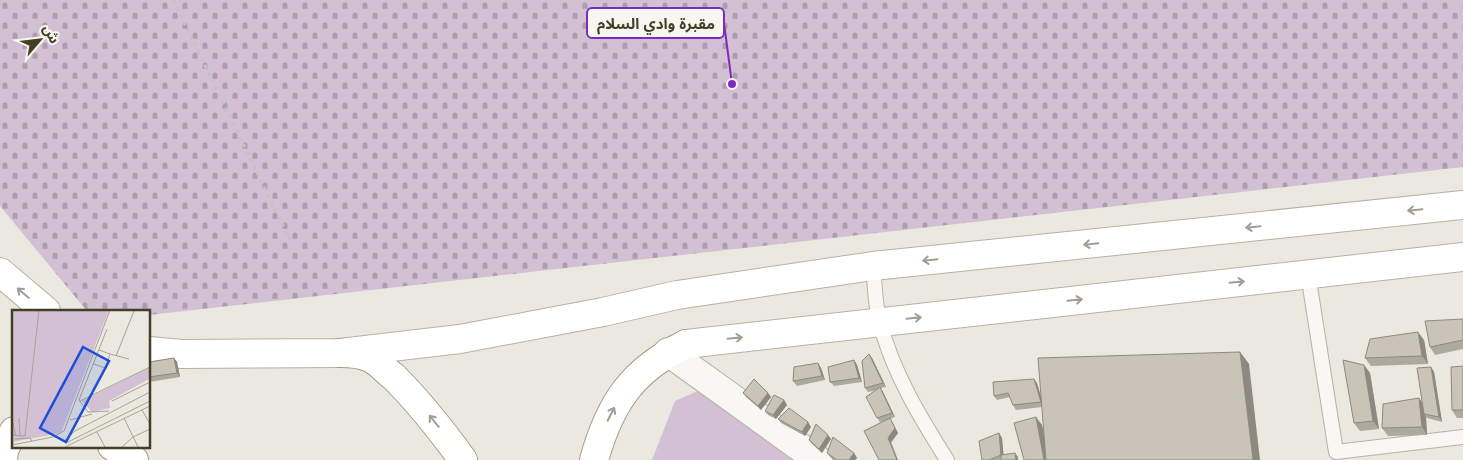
<svg xmlns="http://www.w3.org/2000/svg" width="1463" height="460" font-family="Mulish,'Noto Sans Arabic',sans-serif">
<style>
.cemetery{fill:url(#cemetery-stones)}
.park{fill:#d3c0d5}
.lines{fill:none;stroke-linecap:round;stroke-linejoin:round}
.lane-casing{stroke:#b6b2a5;stroke-width:16}
.street-casing{stroke:#b6b2a5;stroke-width:30}
.secondary-casing{stroke:#b6b2a5;stroke-width:30}
.highway-casing{stroke:#a39c86;stroke-width:30}
.path{stroke:#c6c3ba;stroke-width:3;stroke-dasharray:4 4;stroke-linecap:butt}
.lane{stroke:#f8f7f3;stroke-width:14}
.street{stroke:#f8f7f3;stroke-width:28}
.secondary{stroke:#fff;stroke-width:28}
.highway{stroke:#fff;stroke-width:28}
.wall{fill:#ada99d}
.shaded-wall{fill:#8d8980}
.building{fill:#c9c4b7;stroke:#8d8980}
.oneway{stroke:#a29e93}
.inset-road{fill:none;stroke:#a8a496;stroke-width:1}
.view{fill:#1d4ed8;fill-opacity:0.15;stroke:#1d4ed8;stroke-width:2.5}
.inset-edge{fill:none;stroke:#443e27;stroke-width:2.5}
.leader{fill:none;stroke:#7b2cbf;stroke-width:2}
.callout-dot{fill:#7b2cbf;stroke:#f8f6f0;stroke-width:2}
.callout{fill:#f8f6f0;stroke:#7b2cbf;stroke-width:2}
.callout-label{font-size:15px;text-anchor:middle;font-weight:bold;fill:#443e27}
</style>
<defs>
<pattern id="cemetery-stones" width="16" height="16" patternUnits="userSpaceOnUse" patternTransform="scale(1.25)"><rect width="16" height="16" fill="#d3c0d5"/><path d="M2 7V4a2 2 0 0 1 4 0v3zM10 15v-3a2 2 0 0 1 4 0v3z" fill="#ad9dad"/></pattern>
</defs>
<rect width="100%" height="100%" fill="#ebe8e0"/>
<!-- cemetery -->
<path class="cemetery" d="M0,0H1463V167L149,315V311H87L0,206Z"/>
<!-- park -->
<path class="park" d="M700,390L797,460H652L675,401Z"/>
<g class="lines">
<defs>
<path id="lane" d="M873,266C875,285 875,306 880,323C893,373 920,417 947,460
M1308,274L1336,452L1463,437"/>
<path id="street" d="M668,352L818,460"/>
<path id="secondary" d="M0,272L46,311
M686,344L1463,257
M149,351L182,354L340,353L460,339L603,312L677,295L873,266L1463,205"/>
<path id="highway" d="M340,353C350,353 360,353 370,358C379,362 386,371 394,377C420,403 442,431 463,460
M112,446L134,460
M3,460L4,450L14,431
M594,460C610,403 632,370 686,344"/>
</defs>
<!-- lane casing -->
<use href="#lane" class="lane-casing"/>
<!-- street casing -->
<use href="#street" class="street-casing"/>
<!-- secondary casing -->
<use href="#secondary" class="secondary-casing"/>
<!-- highway casing -->
<use href="#highway" class="highway-casing"/>
<!-- path -->
<path class="path" d="M173,0L290,240"/>
<!-- lane -->
<use href="#lane" class="lane"/>
<!-- street -->
<use href="#street" class="street"/>
<!-- secondary -->
<use href="#secondary" class="secondary"/>
<!-- highway -->
<use href="#highway" class="highway"/>
</g>
<!-- wall -->
<path class="wall" d="M1463,319V349L1435,355L1430,347Z
M1424,340L1428,364L1371,366L1365,358Z
M1240,352L1249,364L1024,460L1042,425L1044,439L1042,407L1016,410L1013,405L1010,397L997,400L994,396L1037,383L1041,398Z
M174,358L177,362L180,377L149,382V362Z
M872,358L886,387L881,388L895,417L890,419L898,433L879,460L883,421L880,422L877,418V390L868,392L865,388Z
M854,360L857,365L862,382L834,386L830,382Z
M818,363L821,368L825,380L797,386L793,381Z
M1364,365L1370,373L1379,429L1360,431L1354,423Z
M1463,366V418H1457L1452,410Z
M1431,367L1434,372L1442,422L1427,418L1426,417L1427,435L1388,436L1382,428L1422,402Z
M743,393H768L771,397L761,410L746,397Z
M784,400L787,405L776,419L768,415L765,411Z
M778,419L811,427L805,436L781,423Z
M999,433L1002,438L1003,455L1018,457V460H982Z
M828,435L831,439L822,453L812,444L809,440Z
M827,453H854L857,458L855,460H834L830,457Z"/>
<!-- shaded-wall -->
<path class="shaded-wall" d="M1418,332L1424,340L1428,364L1422,356Z
M1240,352L1249,364L1260,460H1253Z
M869,354L872,358L886,387L883,383Z
M174,358L177,362L180,377L177,373Z
M854,360L857,365L862,382L859,378Z
M818,363L821,368L825,380L822,376Z
M1364,365L1370,373L1379,429L1373,421Z
M1431,367L1434,372L1442,422L1439,417Z
M1034,379L1037,383L1044,407L1041,402Z
M880,387L883,392L895,417L892,413Z
M768,393L771,397L761,410L758,406Z
M1419,398L1425,406L1424,414L1426,417L1427,435L1422,427Z
M784,400L787,405L776,419L773,415Z
M1036,417L1042,425L1049,460H1044Z
M890,418L898,433L891,442L898,460H897L888,438Z
M808,422L811,427L805,436L802,432Z
M999,433L1002,438L1004,459L1001,455Z
M828,435L831,439L822,453L819,449Z
M854,453L857,458L855,460H849Z
M1015,453L1018,457V460H1016Z"/>
<!-- building -->
<path class="building" d="M1463,319V340L1430,347L1425,321Z
M1418,332L1422,356L1365,358L1370,339Z
M1240,352L1253,460H1046L1038,358Z
M869,354L883,383L865,388L862,361Z
M174,358L177,373L149,377V362Z
M854,360L859,378L830,382L828,367Z
M1343,360L1364,365L1373,421L1354,423Z
M818,363L822,376L793,381L794,367Z
M1463,366V410H1452L1451,367Z
M1431,367L1439,417L1424,414L1417,368Z
M754,379L768,393L758,406L743,393Z
M1034,379L1041,402L1013,405L1008,393L994,396L993,382Z
M880,387L892,413L877,418L866,397Z
M774,395L784,400L773,415L765,411Z
M1419,398L1422,427L1382,428L1383,404Z
M789,408L808,422L802,432L778,419Z
M1036,417L1044,460H1024L1014,423Z
M890,418L895,428L888,438L897,460H879L864,431Z
M816,424L828,435L819,449L809,440Z
M999,433L1001,455L989,460H982L979,441Z
M833,437L854,453L849,460H837L827,453Z
M1015,453L1016,460H1001V455Z"/>
<!-- one-way arrows -->
<defs><path id="oneway-shaft" d="M-6 0H5M1.5-3L5.5 0L1.5 3" fill="none" stroke-width="1.6" stroke-linecap="round" stroke-linejoin="round" transform="scale(1.25)"/></defs>
<g class="oneway">
<use href="#oneway-shaft" transform="translate(1415 210) rotate(174)"/>
<use href="#oneway-shaft" transform="translate(1253 227) rotate(174)"/>
<use href="#oneway-shaft" transform="translate(1091 244) rotate(174)"/>
<use href="#oneway-shaft" transform="translate(930 260) rotate(174)"/>
<use href="#oneway-shaft" transform="translate(1237 282) rotate(-6)"/>
<use href="#oneway-shaft" transform="translate(23 293) rotate(-140)"/>
<use href="#oneway-shaft" transform="translate(1075 300) rotate(-6)"/>
<use href="#oneway-shaft" transform="translate(914 318) rotate(-6)"/>
<use href="#oneway-shaft" transform="translate(735 338) rotate(-6)"/>
<use href="#oneway-shaft" transform="translate(611 414) rotate(-63)"/>
<use href="#oneway-shaft" transform="translate(434 421) rotate(-129)"/>
</g>
<!-- overview -->
<g transform="translate(12 310)">
<rect width="138" height="138" fill="#ebe8e0"/>
<path d="M0,0H97L49,123L0,132Z" fill="#d3c0d5"/>
<path d="M137,58V69L97,91L98,98L80,102L70,91Z" fill="#d3c0d5"/>
<path class="inset-road" d="M98,44L117,49M104,46L122,1M82,54L93,58L98,44L87,40M138,82L63,121L52,131L56,132L138,91M67,90L95,19M67,90L76,102L97,101M68,91L138,57M100,91L138,72M130,100L138,114M7,108L8,126M112,108L126,137M0,110L4,126M58,110L80,104M85,122L93,137M0,125L13,126L27,0M3,129L18,128L20,131M0,135L41,127L52,121L98,0M53,137L138,96M110,137L121,127L138,119"/>
<path class="view" d="M71,37L97,51L54,132L28,118Z"/>
<rect width="138" height="138" class="inset-edge"/>
</g>
<!-- callouts -->
<path class="leader" d="M732 84L724 23"/>
<circle class="callout-dot" cx="732" cy="84" r="5"/>
<rect class="callout" x="587" y="8" width="137" height="30" rx="5"/>
<g class="callout-label">
<text x="656" y="29">مقبرة وادي السلام</text>
</g>
<!-- north arrow -->
<g transform="translate(40 40) rotate(62)" stroke="#f8f6f0" stroke-width="4" paint-order="stroke">
<path d="M0-4L9 19L0 12L-9 19Z" fill="#443e27"/>
<text y="-8" font-size="14" font-weight="bold" text-anchor="middle" fill="#443e27">ش</text>
</g>
</svg>
